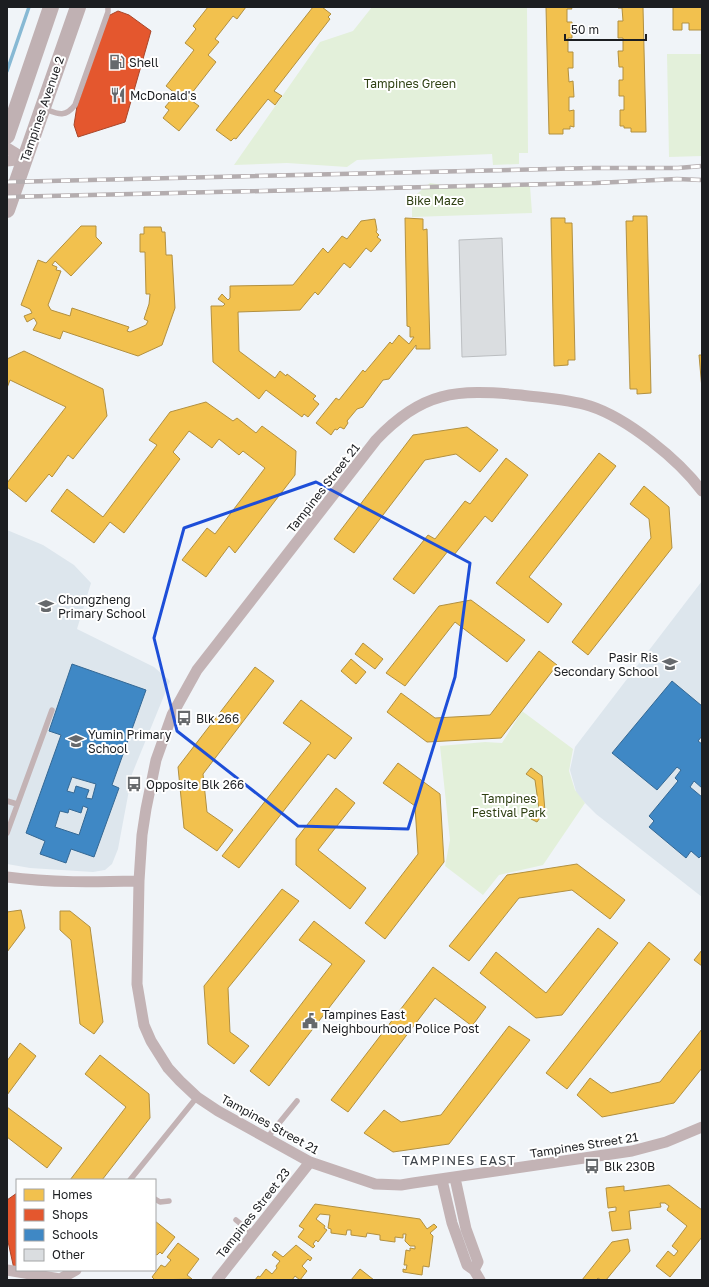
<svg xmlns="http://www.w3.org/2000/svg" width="709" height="1287" font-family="'Golos Text',sans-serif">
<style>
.built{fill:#dde6ed}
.green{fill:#e3f0da}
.homes{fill:#f2c14e;stroke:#b29040}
.shops{fill:#e4572e;stroke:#a8462a}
.schools{fill:#3f88c5;stroke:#346894;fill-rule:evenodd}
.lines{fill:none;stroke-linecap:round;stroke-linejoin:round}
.stream{stroke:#87b9d4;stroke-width:3.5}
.building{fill:#dadde0;stroke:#bbbec1}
.lane{stroke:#c3b3b5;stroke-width:5.5}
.street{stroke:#c3b3b5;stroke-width:11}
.secondary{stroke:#c0b1b3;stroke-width:16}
.rail-casing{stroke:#b4adaf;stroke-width:4.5}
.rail{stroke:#fff;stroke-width:3;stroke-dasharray:9;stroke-linecap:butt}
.marked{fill:none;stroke:#1d4ed8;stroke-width:3;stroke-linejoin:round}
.labels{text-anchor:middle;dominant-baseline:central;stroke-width:4;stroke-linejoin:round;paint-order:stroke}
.poi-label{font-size:12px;fill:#1c1e21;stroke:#fff;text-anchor:start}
.park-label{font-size:12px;fill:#2f4013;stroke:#fff}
.street-label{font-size:12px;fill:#1c1e21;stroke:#fff}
.neighbourhood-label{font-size:13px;letter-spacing:1px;fill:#41464c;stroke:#fff}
</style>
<rect width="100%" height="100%" fill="#f0f4f8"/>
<!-- built -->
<path class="built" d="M7,530L43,545L74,565L91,583L77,629L154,667L170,681L132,774L118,849L112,864L105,870L93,872L30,868L7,864Z
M702,581V897L596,814L577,795L570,770L575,747Z"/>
<!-- green -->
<path class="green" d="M372,7H527L528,153H519V164L493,165L492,154L357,160L347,167L287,163L234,165L320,42L353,31Z
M667,54H702V156L669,157Z
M430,183L443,185L530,186L532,213L412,217V198Z
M522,711L573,749L569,771L575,790L585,803L543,865L499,875L483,895L445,866L450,840L440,746L485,742L502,743Z"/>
<!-- homes -->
<path class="homes" d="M208,7H246L237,19L233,16L215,39L219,42L208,55L216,62L188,98L199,106L179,131L163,118L169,110L165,107L176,94L166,86L194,50L185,43L196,29L193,26Z
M313,7H322L331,14L328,17L330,19L274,91L282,96L280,98L275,105L268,99L236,139L234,138L231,141L216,130Z
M546,7H571L572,9H567V22H572V38H568V52H573V68H568L569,82L573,81L574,97H569V111L574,110V127L570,126V129H563V134H549Z
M618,7H643L646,132H631V128H624V126H620V110H624V96H619V80H623V67H619L618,51H623V38H618V21H623L622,8H618Z
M673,7H702V30H689V23H682V30H673Z
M633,216H647L651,393L637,394V389H630L626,221H633Z
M405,218L423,219V230L427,229L430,349H416V345L389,379L383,380L363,407L357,409L347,421L348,423L344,429L340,427L337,430L335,429L331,435L316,423L336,398L339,400L363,370L365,372L390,342L392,344L399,335L409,344L414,337H410V327L407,326Z
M551,218H565V223H572L575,360H568V365L554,366Z
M375,219L377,230L376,232L379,235L377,237L381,240L371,252L366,248L350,268L344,263L318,295L315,292L300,310L238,312L239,351L275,378L280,371L286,376L287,374L316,396L313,399L319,404L308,417L304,414L302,417L266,390L259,399L213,362L211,306H223L225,304L218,299L222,294L228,300L230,298V286L293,285L323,248L328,253L342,236L347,239L361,221Z
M81,226H96V237L102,243L71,276L55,261L52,265L57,267L56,270L61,271L48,305L51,310L70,316L72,308L129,327L127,331L130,332L146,325L148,321L144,319L149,304L150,294H146L145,252H140V234H144V227H161L162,232H165L166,255H172L175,308L162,345L138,356L63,331L60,339L33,330L37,323L34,318L27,322L24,316L32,313L30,309L21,305L38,260L46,263Z
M24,351L103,389L107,416L73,459L68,455L52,477L49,474L26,502L7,487V483L66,407L10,380L7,388V359Z
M699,355H702V389Z
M206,402L233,421L237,418L256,433L262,426L296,451L295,475L235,553L229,546L206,577L182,560L207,528L215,534L265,468L243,451L239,455L219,439L212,448L189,431L173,452L180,459L124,533L110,522L94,543L51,511L67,489L103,517L157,445L149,440L170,412Z
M467,427L498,450L480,472L456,454L425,460L354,553L334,539L413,435Z
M599,453L616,466L529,577L562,604L548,623L496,583Z
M506,458L528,475L492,522L485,516L454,555L448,551L414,594L393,579L428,535L435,539L465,501L470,504Z
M644,486L669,507L672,548L588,655L572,642L651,538L649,519L630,504Z
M471,600L525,640L507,662L455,622L405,686L386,673L439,606Z
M363,643L383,659L375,669L355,654Z
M539,651L557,665L501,738L427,742L387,712L401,693L435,718L490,715Z
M351,659L366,672L356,684L341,671Z
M255,667L274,681L203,774L207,812L233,830L217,851L184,828L178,767Z
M301,700L352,738L335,759L328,754L239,868L222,856L311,743L283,723Z
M398,763L440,794L444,862L385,939L365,923L418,854L415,806L383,783Z
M531,768L542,776L545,811L537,822L531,819L539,809L535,780L526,774Z
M336,788L355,803L318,850L366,888L350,909L296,865V839Z
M577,864L625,900L610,919L572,890L519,898L469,961L449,946L507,875Z
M282,889L299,901L228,988L230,1032L249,1046L234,1064L208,1044L204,986Z
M21,910L25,928L7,952V912Z
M60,911H70L90,927L103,1022L94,1034L80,1024L71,940L60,930Z
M314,921L365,961L269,1086L250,1071L332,964L299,940Z
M598,928L618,943L562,1015L536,1018L480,973L496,952L546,993Z
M649,942L670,959L567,1089L546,1073Z
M702,950V966L694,960Z
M433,967L486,1007L472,1026L435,998L348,1112L331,1100Z
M509,1026L530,1040L449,1144L393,1152L364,1133L384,1110L401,1122L441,1115Z
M702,1029V1068L674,1103L602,1117L577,1095L590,1078L611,1093L660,1082Z
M20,1043L36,1056L7,1095V1061Z
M100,1055L149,1094L150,1118L102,1180H70L126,1107L85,1074Z
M7,1107L62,1148L47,1168L7,1137Z
M669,1185L702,1210V1237L670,1277L656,1266L668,1251L674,1256L678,1251L672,1246L687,1226L667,1210L669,1206L665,1203H660L661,1207L629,1211L631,1229L612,1231L609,1212L616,1211V1207L608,1208L606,1188L624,1186V1191Z
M315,1204L420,1219L427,1229L434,1224L437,1227L430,1233L433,1236L429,1267L423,1266L422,1275L403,1272V1269L406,1270L407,1265H404L406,1250L410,1251V1248L415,1249V1246H410L405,1241L406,1234H403V1238L395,1237V1242L380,1240V1235L367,1233L366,1237L351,1235V1230H347L346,1235L331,1233V1229L328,1228L330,1215L320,1214L316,1219L325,1226L324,1228L327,1230L318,1242L316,1240L313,1244L315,1246L313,1248L298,1237L304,1229L299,1226Z
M155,1221L175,1237L162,1254L160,1252L157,1255L155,1254Z
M628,1239L630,1251L606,1280H601L598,1278L596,1280H582L612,1242Z
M178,1243L199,1259L187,1275L192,1279L155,1280L152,1277L161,1265L165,1267L171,1260L167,1257Z
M296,1245L312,1258L310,1261L308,1259L302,1266L307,1271L300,1280L295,1276L292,1280H255L258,1276L260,1277L266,1269L272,1274L277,1268L276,1266L280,1261L272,1255L275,1251L283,1257Z
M360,1269L374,1280H351Z"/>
<!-- shops -->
<path class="shops" d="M118,11L129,15L151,31L125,122L78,137L74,125L77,106L108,16Z
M17,1193V1270L14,1269L7,1237V1200Z"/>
<!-- schools -->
<path class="schools" d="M72,664L146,690L112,785L119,788L94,857L71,849L66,863L40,854L45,841L26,833L61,735L49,731ZM72,777L96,784L92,799L86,798L89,790L76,786L74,793L67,791ZM83,806L88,808L79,835L55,827L60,811L68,813L69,809L81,813Z
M672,681L702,706V736L698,741L702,744V788L694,781L690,787L702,797V855L699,858L691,851L686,858L649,827L654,821L649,816L678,781L675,778L681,770L677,767L657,790L612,753Z"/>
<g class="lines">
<!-- stream -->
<path class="stream" d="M7,71L29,7"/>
</g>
<!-- building -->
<path class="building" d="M502,238L506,355L462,357L459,240Z"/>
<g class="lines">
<!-- lane -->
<path class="lane" d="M45,109C58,114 65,118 75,105L108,12V7
M7,801L17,804
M7,833L52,710
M267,1138L297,1101
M130,1180L197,1097
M155,1199L160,1202L169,1201
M236,1220L253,1234"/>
<!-- street -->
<path class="street" d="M7,148L25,159
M7,161L25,159
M702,491C678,459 627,418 590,406C568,399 544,398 521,395C456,389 422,391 376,440L197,670L172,715L156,760L146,809L142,835L139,881L137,984L144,1025L151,1041L168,1068L180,1081L197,1097L218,1111L310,1162L375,1184L401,1185L413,1183L632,1151L666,1142L702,1127
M7,877C51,883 95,882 139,881
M455,1178L466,1229L478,1262L474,1270
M442,1180L452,1223L467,1265L474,1270L480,1280
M7,1270L60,1279L76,1270
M217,1280L310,1162"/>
<!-- secondary -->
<path class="secondary" d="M7,136L51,7
M7,210L78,7"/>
<defs>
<path id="rail" d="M7,182L592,168H678L702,166
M7,197L596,183L677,179L702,180"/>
</defs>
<!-- rail casing -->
<use href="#rail" class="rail-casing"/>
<!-- rail -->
<use href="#rail" class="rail"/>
</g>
<!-- marked area -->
<path class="marked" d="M316,482L470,563L455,677L408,829L298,826L177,731L154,638L184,528Z"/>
<!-- icons -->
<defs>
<symbol id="fuel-bare" viewBox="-9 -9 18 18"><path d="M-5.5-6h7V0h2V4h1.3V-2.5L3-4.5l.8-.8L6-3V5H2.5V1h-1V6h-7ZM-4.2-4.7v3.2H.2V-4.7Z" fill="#66696c" stroke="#fff" stroke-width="2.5" paint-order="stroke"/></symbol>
<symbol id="restaurant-bare" viewBox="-9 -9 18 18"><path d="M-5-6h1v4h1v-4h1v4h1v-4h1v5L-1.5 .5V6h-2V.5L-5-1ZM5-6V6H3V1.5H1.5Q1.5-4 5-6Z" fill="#66696c" stroke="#fff" stroke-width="2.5" paint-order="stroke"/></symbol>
<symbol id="school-bare" viewBox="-9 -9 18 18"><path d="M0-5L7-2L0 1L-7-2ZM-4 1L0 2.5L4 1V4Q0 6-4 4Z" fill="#66696c" stroke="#fff" stroke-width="2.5" paint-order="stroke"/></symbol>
<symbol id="bus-bare" viewBox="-9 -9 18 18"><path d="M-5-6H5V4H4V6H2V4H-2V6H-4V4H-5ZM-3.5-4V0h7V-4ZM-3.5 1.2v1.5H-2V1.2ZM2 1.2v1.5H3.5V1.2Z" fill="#66696c" stroke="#fff" stroke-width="2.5" paint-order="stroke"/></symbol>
<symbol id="civic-bare" viewBox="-9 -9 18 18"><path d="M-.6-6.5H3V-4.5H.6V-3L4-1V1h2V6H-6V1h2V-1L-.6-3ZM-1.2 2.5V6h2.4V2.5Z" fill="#66696c" stroke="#fff" stroke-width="2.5" paint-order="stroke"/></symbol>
</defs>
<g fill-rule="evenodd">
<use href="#fuel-bare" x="106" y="51" width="22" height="22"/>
<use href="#restaurant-bare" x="107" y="84" width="22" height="22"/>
<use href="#school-bare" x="35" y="595" width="22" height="22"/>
<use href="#school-bare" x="659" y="653" width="22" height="22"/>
<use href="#bus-bare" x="173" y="707" width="22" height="22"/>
<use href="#school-bare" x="65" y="730" width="22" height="22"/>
<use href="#bus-bare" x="123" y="773" width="22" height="22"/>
<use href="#civic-bare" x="299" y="1010" width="22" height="22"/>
<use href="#bus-bare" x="581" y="1155" width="22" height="22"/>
</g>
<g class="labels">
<!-- poi labels -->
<g class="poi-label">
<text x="129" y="62">Shell</text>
<text x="130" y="95">McDonald's</text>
<text x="58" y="599">Chongzheng<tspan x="58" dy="14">Primary School</tspan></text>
<text x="658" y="657" text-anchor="end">Pasir Ris<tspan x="658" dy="14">Secondary School</tspan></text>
<text x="196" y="718">Blk 266</text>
<text x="88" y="734">Yumin Primary<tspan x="88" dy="14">School</tspan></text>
<text x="146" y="784">Opposite Blk 266</text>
<text x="322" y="1014">Tampines East<tspan x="322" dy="14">Neighbourhood Police Post</tspan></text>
<text x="604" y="1166">Blk 230B</text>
</g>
<!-- park labels -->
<g class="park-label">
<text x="410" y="83">Tampines Green</text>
<text x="435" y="200">Bike Maze</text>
<text x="509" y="798">Tampines<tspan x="509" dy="14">Festival Park</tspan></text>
</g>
<!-- street labels -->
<g class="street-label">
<text transform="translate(42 109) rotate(-71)">Tampines Avenue 2</text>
<text transform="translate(323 488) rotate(-52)">Tampines Street 21</text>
<text transform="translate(270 1124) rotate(29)">Tampines Street 21</text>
<text transform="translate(584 1145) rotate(-9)">Tampines Street 21</text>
<text transform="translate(253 1213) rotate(-52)">Tampines Street 23</text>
</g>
<!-- neighbourhood labels -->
<g class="neighbourhood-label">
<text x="459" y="1160">TAMPINES EAST</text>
</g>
</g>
<!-- border -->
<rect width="709" height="1287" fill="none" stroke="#1c1e21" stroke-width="16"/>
<!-- legend -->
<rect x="16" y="1179" width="140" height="92" fill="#ffffff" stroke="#a4a5a6"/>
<rect x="24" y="1189" width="20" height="12" fill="#f2c14e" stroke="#a4a5a6"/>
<text x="52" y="1199" font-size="12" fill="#1c1e21">Homes</text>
<rect x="24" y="1209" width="20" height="12" fill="#e4572e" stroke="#a4a5a6"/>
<text x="52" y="1219" font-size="12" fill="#1c1e21">Shops</text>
<rect x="24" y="1229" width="20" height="12" fill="#3f88c5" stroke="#a4a5a6"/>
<text x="52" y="1239" font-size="12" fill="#1c1e21">Schools</text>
<rect x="24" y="1249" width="20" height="12" fill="#dadde0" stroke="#a4a5a6"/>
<text x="52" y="1259" font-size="12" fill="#1c1e21">Other</text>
<!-- scale -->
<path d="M565 34v6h81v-6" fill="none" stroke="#1c1e21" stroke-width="2"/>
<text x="571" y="34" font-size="12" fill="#1c1e21" stroke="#ffffff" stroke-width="3" paint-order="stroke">50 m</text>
</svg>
